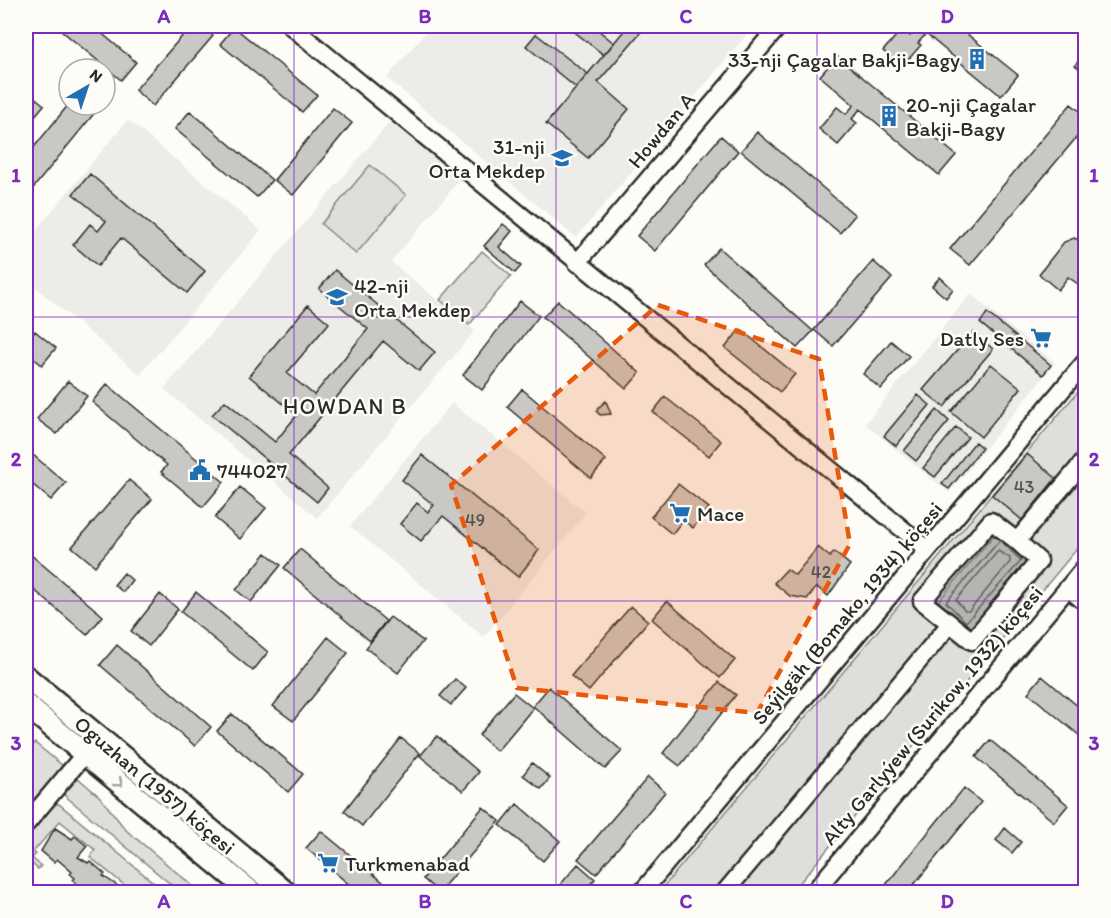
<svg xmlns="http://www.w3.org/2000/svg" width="1111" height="918" font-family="Itim,sans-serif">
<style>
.built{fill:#edece8}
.green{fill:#dfdeda;stroke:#858482;stroke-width:1.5}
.water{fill:#b5b4b1;stroke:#7e7d7b;stroke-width:1.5}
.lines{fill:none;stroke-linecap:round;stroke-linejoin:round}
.shore{stroke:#626261;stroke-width:1.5}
.building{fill:#c9c8c4;stroke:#2b2b2b;stroke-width:1.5}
.minor-casing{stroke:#2b2b2b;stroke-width:21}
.major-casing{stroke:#2b2b2b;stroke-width:26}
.minor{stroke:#fdfcf7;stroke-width:16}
.major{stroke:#fdfcf7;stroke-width:21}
.oneway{stroke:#9e9e9b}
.marked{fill:#e8590c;fill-opacity:0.2;stroke:#e8590c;stroke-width:4.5;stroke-dasharray:12 8;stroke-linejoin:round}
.grid{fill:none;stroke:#7b2cbf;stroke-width:1.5;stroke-opacity:0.55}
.labels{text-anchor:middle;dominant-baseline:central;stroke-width:5;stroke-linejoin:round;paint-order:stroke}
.number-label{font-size:18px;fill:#525251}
.poi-label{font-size:21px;fill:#2b2b2b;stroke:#fdfcf7;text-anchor:start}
.street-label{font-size:21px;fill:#2b2b2b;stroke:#fdfcf7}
.neighbourhood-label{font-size:22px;letter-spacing:1.5px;fill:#2b2b2b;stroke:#fdfcf7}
.neatline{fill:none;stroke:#7b2cbf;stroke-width:2}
.grid-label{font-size:20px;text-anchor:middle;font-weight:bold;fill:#7b2cbf}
</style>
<rect width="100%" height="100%" fill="#fdfcf7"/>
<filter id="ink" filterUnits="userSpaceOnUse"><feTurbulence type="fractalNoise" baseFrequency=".0167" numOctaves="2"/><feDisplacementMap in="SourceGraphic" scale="12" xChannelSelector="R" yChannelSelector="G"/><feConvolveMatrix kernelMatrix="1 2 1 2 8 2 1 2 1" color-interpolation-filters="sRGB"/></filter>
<g filter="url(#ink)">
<!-- built -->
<path class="built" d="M431,26H754L576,238L387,78Z
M394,117L463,176L391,262L475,331L317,518L164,389Z
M128,120L261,230L140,375L26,279V242Z
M970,294L1055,363L949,493L865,424Z
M452,403L586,513L484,637L350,526Z"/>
<!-- green -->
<path class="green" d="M370,165L406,195L356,254L321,224Z
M482,251L511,276L469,325L440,300Z
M1085,383V539L792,892H659Z
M35,743L63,766L26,815V751Z
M78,778L100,797L126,830L200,892H180L64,795Z
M54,804H59L165,892H133L90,857L95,850L60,821L33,852L36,854L32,858L41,866L38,869L26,859V838Z"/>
<!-- water -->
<path class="water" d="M998,530L1031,558L969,632L936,604Z"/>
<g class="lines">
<!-- shore -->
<path class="shore" d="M1000,540L946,602L966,622L1021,561L1002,542
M998,551L1010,558V562L969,611H965L956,600Z"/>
</g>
<!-- building -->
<path class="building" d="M56,26H93L136,62L121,80Z
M191,26H202L213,36L153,106L135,90Z
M567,26H593L614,43L604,55Z
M628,26H646L598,82L629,109L588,158L546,124Z
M916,26H957L1018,75L1001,96L926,34L918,43L921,45L902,67L883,51L902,29L910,36L918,27Z
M234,27L317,95L302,112L220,44Z
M536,34L588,74L576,88L526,46Z
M1086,53V74L1075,65Z
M837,56L956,155L939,175L860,109L852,119L857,123L838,145L819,129L837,107L846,114L854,105L820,76Z
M26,90L44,105L28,124L26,121Z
M69,104L101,105L26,197V157Z
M1071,104L1086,116V126L970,265L950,249Z
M333,108L352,123L293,195L274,180Z
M190,111L272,180L257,197L175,129Z
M757,132L855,215L840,233L741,151Z
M721,136L738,151L655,251L637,236Z
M90,174L205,271L187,293L121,238L98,266L73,245L90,224L98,231L106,221L73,194Z
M503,224L512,231L499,247L521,266L515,273L484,246Z
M1074,238L1086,243V274L1078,284L1068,277L1058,290L1039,274L1064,242Z
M719,248L813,331L797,348L704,265Z
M873,261L892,278L833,346L814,330Z
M335,270L435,352L419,371L383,341L289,455L328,488L317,502L212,415L225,401L275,442L297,415L249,376L308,305L329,323L287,373L314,395L368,329L319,289Z
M940,277L953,289L946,298L932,286Z
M520,301L539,316L482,390L463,375Z
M558,301L640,373L626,389L543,317Z
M987,313L1051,365L1043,375L980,323Z
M740,329L795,374L780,392L725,348Z
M35,331L56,348L42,365L26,352V342Z
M973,332L993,349L944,407L923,390Z
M891,341L909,356L881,389L863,374Z
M991,364L1021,388L981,437L951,412Z
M68,381L87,396L57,434L37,419Z
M107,384L224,482L203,507L161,472L167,465L92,402Z
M522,389L606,460L591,478L507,407Z
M918,395L930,405L896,446L884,436Z
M665,397L721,441L709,456L653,412Z
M606,401L611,414L600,415L597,412L598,408Z
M937,410L949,421L916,461L904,451Z
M956,427L968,437L935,477L923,468Z
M975,442L982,448L949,489L942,484Z
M26,449L66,483L51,500L26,479Z
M1027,454L1056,478L1022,520L992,495Z
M422,455L539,550L518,577L443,516L421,541L400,524L417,503L428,512L434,505L402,480Z
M129,480L152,499L95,566L72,547Z
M678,484L709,508L693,528L683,520L672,534L651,517Z
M240,487L266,508L240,539L215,518Z
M818,547L830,557L834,552L850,565L828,596L817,587L807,599L790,596L774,583L787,569L795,575Z
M300,549L386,621L370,641L284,568Z
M266,553L281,565L251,602L236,590Z
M30,554L103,616L87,635L26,583V559Z
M124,573L132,580L123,592L114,585Z
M196,592L268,652L253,671L181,612Z
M160,594L178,609L149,646L131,631Z
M667,601L735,660L720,678L652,619Z
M631,606L648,621L589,691L571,676Z
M390,617L423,641L398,673L366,648Z
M328,637L348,653L293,721L273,706Z
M117,645L211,727L195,746L100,665Z
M1042,676L1086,713V741L1028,693Z
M455,679L466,688L451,705L440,696Z
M719,682L736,695L680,766L663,753Z
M549,687L622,751L605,769L533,706Z
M514,693L533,708L497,751L479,735Z
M232,714L303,774L288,792L217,731Z
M437,736L479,772L463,791L420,756Z
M401,738L420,753L362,826L344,811Z
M990,740L1068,805L1054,822L976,757Z
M532,763L550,778L541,789L523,775Z
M648,777L665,792L596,874L578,859Z
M964,788L981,802L908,892H880Z
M517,804L560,841L543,861L500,825Z
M483,807L500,821L439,892L423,879Z
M55,828L72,839L75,836L87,846L78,857L88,863L90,861L105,874L103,876L127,892H87L73,880L75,878L70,874L72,872L57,859L54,862L41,851Z
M1005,828L1021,842L1012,853L996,840Z
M321,831L395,892H358L306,848Z
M578,864L595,879L583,892H554Z"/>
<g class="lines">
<defs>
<path id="minor" d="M291,26L928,550
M577,263L779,26
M1017,541L1039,561L972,641L922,601L991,521L1017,541L1086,459
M1068,588L1086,603
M26,824L93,744
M642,892L1086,361
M725,892L950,624
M814,892L1086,566"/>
<path id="major" d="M26,677L285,892
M26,705L251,892"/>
</defs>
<!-- minor casing -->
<use href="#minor" class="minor-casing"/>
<!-- major casing -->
<use href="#major" class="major-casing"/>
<!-- minor -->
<use href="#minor" class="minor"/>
<!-- major -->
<use href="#major" class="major"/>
</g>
<!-- one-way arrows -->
<defs><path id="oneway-chevron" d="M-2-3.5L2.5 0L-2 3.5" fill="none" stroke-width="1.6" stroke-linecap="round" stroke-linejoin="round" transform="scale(1.5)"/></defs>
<use class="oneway" href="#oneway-chevron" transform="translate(119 783) rotate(40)"/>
</g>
<!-- marked area -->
<path class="marked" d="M658,305L819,359L850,544L757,713L517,688L451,485Z"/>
<!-- grid -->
<path class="grid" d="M294,26V892M556,26V892M817,26V892M26,317H1086M26,601H1086"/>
<!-- icons -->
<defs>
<symbol id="building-bare" viewBox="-9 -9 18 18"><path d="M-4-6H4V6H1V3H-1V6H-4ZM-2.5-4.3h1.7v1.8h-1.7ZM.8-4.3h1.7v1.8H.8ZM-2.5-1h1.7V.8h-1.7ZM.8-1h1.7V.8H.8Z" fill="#1f6fb2" stroke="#fdfcf7" stroke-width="2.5" paint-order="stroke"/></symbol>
<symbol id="school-bare" viewBox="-9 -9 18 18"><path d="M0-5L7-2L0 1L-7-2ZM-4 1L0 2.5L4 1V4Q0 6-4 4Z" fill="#1f6fb2" stroke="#fdfcf7" stroke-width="2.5" paint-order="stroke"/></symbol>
<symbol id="supermarket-bare" viewBox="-9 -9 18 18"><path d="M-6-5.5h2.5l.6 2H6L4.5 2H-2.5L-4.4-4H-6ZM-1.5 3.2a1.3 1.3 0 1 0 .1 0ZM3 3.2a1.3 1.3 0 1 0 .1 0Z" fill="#1f6fb2" stroke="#fdfcf7" stroke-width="2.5" paint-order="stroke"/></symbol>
<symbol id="civic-bare" viewBox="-9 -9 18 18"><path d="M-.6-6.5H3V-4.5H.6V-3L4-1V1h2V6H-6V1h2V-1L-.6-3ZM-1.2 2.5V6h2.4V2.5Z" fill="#1f6fb2" stroke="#fdfcf7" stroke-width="2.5" paint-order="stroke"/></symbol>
</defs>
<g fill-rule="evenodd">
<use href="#building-bare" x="962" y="44" width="30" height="30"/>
<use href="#building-bare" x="874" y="101" width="30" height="30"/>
<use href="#school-bare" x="547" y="143" width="30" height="30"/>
<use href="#school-bare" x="322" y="282" width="30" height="30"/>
<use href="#supermarket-bare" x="1026" y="323" width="30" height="30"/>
<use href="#civic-bare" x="185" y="455" width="30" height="30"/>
<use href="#supermarket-bare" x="665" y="498" width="30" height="30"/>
<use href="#supermarket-bare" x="313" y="848" width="30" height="30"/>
</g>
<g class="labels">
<!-- number labels -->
<g class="number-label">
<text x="1024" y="487">43</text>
<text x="475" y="520">49</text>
<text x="821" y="572">42</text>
</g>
<!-- poi labels -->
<g class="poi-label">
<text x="960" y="59" text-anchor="end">33-nji Çagalar Bakji-Bagy</text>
<text x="906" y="104">20-nji Çagalar<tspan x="906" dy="24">Bakji-Bagy</tspan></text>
<text x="545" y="146" text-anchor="end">31-nji<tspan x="545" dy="24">Orta Mekdep</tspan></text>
<text x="354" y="285">42-nji<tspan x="354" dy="24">Orta Mekdep</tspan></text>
<text x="1024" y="338" text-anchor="end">Datly Ses</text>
<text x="217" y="470">744027</text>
<text x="697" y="513">Mace</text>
<text x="345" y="863">Turkmenabad</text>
</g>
<!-- street labels -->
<g class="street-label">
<text transform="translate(661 130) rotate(-50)">Howdan A</text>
<text transform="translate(847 613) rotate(-50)">Seýilgäh (Bomako, 1934) köçesi</text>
<text transform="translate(932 715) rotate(-50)">Alty Garlyýew (Surikow, 1932) köçesi</text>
<text transform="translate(155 785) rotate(40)">Oguzhan (1957) köçesi</text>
</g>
<!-- neighbourhood labels -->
<g class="neighbourhood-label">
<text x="345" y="406">HOWDAN B</text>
</g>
</g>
<!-- margin -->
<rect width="1111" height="918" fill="none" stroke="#fdfcf7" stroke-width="66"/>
<!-- north arrow -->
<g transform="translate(87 87) rotate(39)"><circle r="28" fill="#fdfcf7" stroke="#a9a8a5" stroke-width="1.5"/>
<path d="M0-4.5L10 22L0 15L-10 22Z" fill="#1f6fb2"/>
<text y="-9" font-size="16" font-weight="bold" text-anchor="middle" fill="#2b2b2b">N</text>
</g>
<rect x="33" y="33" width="1045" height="852" class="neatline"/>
<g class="grid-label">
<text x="164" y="23">A</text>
<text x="425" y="23">B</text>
<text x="686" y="23">C</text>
<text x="947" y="23">D</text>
<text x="16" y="182">1</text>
<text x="1094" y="182">1</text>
<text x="16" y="466">2</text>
<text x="1094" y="466">2</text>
<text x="16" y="750">3</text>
<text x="1094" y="750">3</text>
<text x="164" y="908">A</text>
<text x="425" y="908">B</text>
<text x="686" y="908">C</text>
<text x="947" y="908">D</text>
</g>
</svg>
